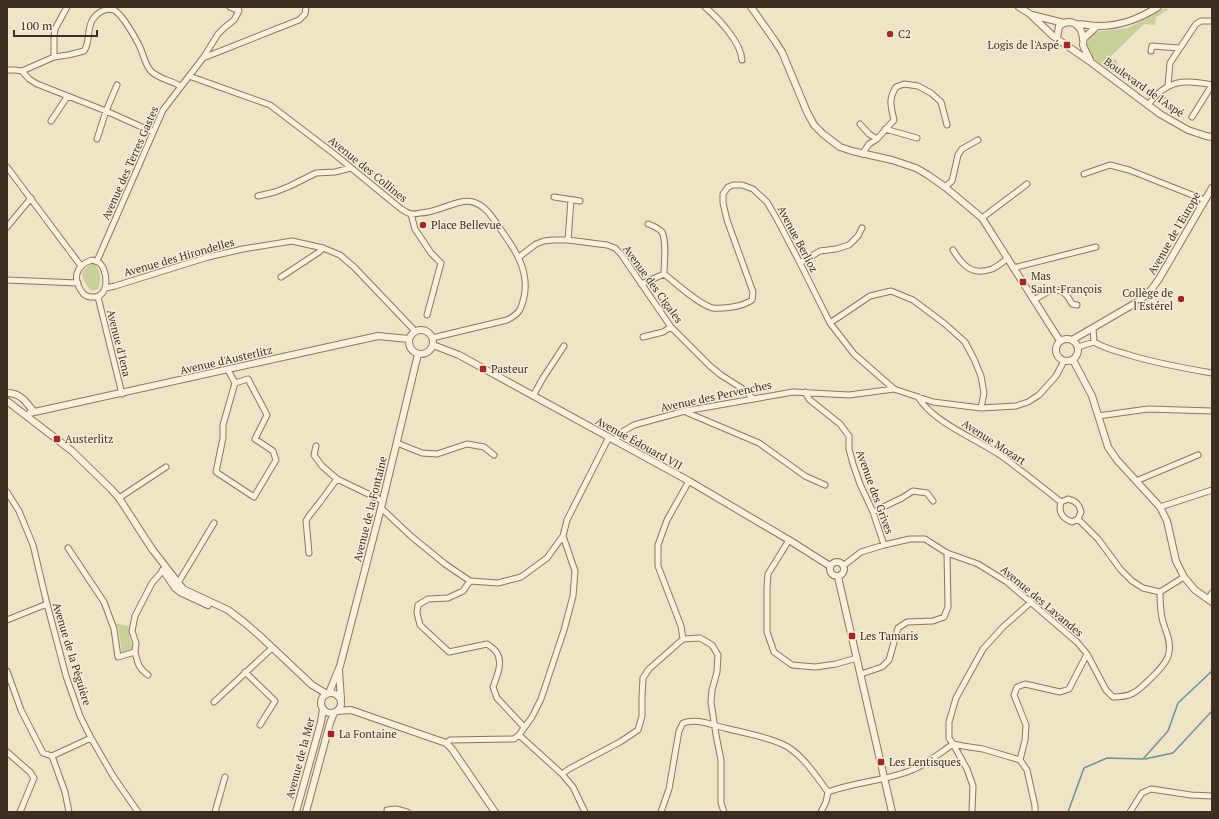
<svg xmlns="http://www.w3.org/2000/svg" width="1219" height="819" font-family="'PT Serif',serif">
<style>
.green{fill:#c9cf9b}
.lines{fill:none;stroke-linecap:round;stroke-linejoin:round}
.stream{stroke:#6f938a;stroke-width:1.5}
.minor-casing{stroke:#8d765c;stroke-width:7}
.tertiary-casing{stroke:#8d765c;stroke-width:8}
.minor{stroke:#faf1dc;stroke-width:5}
.tertiary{stroke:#faf1dc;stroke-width:6}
.poi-dot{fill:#9e2a2b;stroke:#f7eed8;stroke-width:1.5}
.labels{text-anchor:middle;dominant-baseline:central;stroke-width:3;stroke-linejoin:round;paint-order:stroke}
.poi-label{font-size:11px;fill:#3d2e20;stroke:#f7eed8;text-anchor:start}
.street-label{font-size:11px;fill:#3d2e20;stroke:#f7eed8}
</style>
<rect width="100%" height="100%" fill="#f0e4c8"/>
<!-- green -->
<path class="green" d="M1166,8L1168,10L1156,17L1155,25L1144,24L1109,58L1117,60L1118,75C1105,67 1072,49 1095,32L1128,28Z
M90,264H93L97,266C101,274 101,281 98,289L92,291L87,286L82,276L83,271Z
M115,623L128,626L130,639L133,649L122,653L118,626H115Z"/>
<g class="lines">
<!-- stream -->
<path class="stream" d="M1145,759L1173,753L1211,712H1212
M1068,812L1084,768L1107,758L1143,759L1168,731L1178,703L1212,671"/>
<defs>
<path id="minor" d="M230,7L239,11
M705,7C718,18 741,42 742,60
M1151,51L1152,46L1179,48
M54,57V37L55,29L67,7
M203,58L299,20L305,14L306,7
M7,70H15L22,71L54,57L68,55L84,51C91,41 86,29 93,19C97,13 106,7 114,10C122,14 135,37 139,45C143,53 145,64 150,70C157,79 171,80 180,86
M22,71L29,79L37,84L106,111L153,132
M189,76L270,105L333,153L400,208C403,210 407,213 411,214C414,214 417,214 420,213C438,213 458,198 473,202C485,205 493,218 499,227C514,248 530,270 524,297C521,310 519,314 507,320L432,338
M1168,86L1170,63L1196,24L1201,21H1212
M1148,105C1166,80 1183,79 1212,85
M1192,117L1212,85
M51,121L67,97
M860,124L869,134L877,139
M885,129L917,138
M97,139L106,111L117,85
M862,154L869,144L877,139L894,120C891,106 888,100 896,87L904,84L918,86L931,93L941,102L947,125
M7,167L81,266
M1084,174L1110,165L1129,170L1205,200
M945,187L952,181L958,155L962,149L978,140
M258,196L275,192L290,186L316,173L335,172L351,168
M554,197L580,201
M411,214L415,229L431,253L441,263L427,315
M982,218L1027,184
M648,224C654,226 658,228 662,232C667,241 664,264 664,274
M7,227L31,198
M568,240L571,200
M953,250C963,266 972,276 992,269C997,267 1003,262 1008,258
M519,257L536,244L544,241L552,240H568L607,245L615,248L621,254L671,327L710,366L721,375L746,391L752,398
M92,260C94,261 96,261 98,262C108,267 111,299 92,297C88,297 84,295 82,292C72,278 76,265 92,260Z
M97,261L163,110L203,58L218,34L224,28L234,20L239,11L238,7
M800,263L820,251L836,249L849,245L858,236L862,228
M1013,268L1096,247
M281,277L319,252L323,248
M7,280L78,283
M641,284L664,274C676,283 699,305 713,308C719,309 725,308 732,307C739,306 746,304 752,300L753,292L727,220L723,203V194L728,187L733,185H742L753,189L767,202L778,221L800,263L830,323L854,354L894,389
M106,288L115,286L208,257L243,249L292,241L323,248L340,255L354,267L415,331
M98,297L122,394
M1034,300C1042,295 1055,285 1064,293C1068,296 1070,300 1072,304L1077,305
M830,323L870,296L891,291L913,300L945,324L965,342L974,359L981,376L984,393L981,408
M1093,328L1094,342
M643,337L663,332L671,327
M1078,347L1094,342C1104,348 1115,351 1126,354C1154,363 1183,368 1212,373
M228,370L235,383L223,425V438L216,472L254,497L276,460L273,451L255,439L267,415L248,379L235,383
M805,392L809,399L815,404L840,424L849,436V449L853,464L860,484L873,512L884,545
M533,396L543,378L564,346
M918,397C934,423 975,438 1000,455C1021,470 1041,486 1061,502
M685,411L688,413L759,443L805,476L825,485
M1098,416L1148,409L1212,411
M614,441L622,432L634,425L685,411L793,392L849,395L894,389L933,402L981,408L1016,406L1028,402L1039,395L1056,376L1064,361
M397,443L422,453L437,454L467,444L484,447L494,455
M316,446L314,455L322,466L337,479L383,501
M1136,481L1198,455
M7,492L19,511L33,545L47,604L66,676L80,716L91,738L113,776L138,812
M119,498L166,467
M1068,499C1076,501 1079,504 1081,512L1078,519L1072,522C1062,518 1058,512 1061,502Z
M1160,507L1212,490
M381,508L412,537L445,564L470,581L498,583L521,577L547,558L563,536
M873,512L902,498L913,491L927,493L933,501
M1078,519L1098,539L1121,570L1132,581L1143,588L1160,592
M789,540L768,574L767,588V632L774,652L792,665L815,667L836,664L857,658
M68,548L104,602L114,629L118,657L135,652L136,643L132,631L135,616L152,583L165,568
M309,553L306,521L309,516L320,502L337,479
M843,566L861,552L884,545L910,539H925L947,553L978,564L1007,582L1077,642L1087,654L1106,690L1113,697C1130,697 1136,693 1148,681C1155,674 1168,663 1169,652C1171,641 1166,632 1163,622C1160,612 1160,602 1160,592
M470,581L463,591L448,598L428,599L418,605L417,613L420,625L449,652L487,644C491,647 495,649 497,653C503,663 497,676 493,687L497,698L524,727
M178,583L214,523
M1160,592L1184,577
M1208,599L1212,593
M7,620L47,604
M683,639L700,638L712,645L718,655L717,672L712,690L711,702L716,735L721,760V803L724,812
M135,652C138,663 138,668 148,675
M7,671L21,710L43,753L52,756L65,792L69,812
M245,672L275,701L260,725
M861,674L882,667L889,660L898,628L907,622L933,621L944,617L948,607L947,553
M214,702L272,648
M519,735L562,774L573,787L585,812
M446,743L450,740L514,739L519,735L532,717L541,699L564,630L573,596L575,571L563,536L567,520L609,437
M7,752L30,772L34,778L20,812
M52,756L91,738
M1020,760L1025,740L1026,725L1014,695L1017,687L1025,684L1060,692L1069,689L1087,654
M1020,760L1027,770L1035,806V812
M562,774L569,769L620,742L638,730L642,716V697L643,678L649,669L683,639L681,626L658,566V545L667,520L689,481
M387,810L396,809L407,812
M215,812L225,777
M661,812L669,789L679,731L683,723C697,718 711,725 725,728C744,733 764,736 782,744C801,752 816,776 828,792C855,782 885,781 912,770C927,764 940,753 953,744L963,746L983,749L1020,760
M821,812L826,802L828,792
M972,812L973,786L967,769L953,744L949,738V722L956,698L983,649L1003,627L1031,602
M1130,812L1142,793L1151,789L1191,795L1212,796"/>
<path id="tertiary" d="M751,7L775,41L782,52L807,112L814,125L823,134L840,147L852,151L892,160L916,168L928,175L945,187L982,218L1060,341
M1019,7L1030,14L1053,36L1092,63L1160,114L1188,130L1206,136L1212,137
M1032,15L1064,23
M1076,24C1084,24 1091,26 1098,26C1121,26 1139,19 1158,7
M1057,38L1059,26C1071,17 1082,25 1083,39C1084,41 1083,43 1083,45C1085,51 1088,55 1090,60
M1083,39L1097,26
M409 342a12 12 0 1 1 24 0a12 12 0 1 1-24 0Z
M1056 350a11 11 0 1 1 22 0a11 11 0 1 1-22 0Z
M1072,340L1139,301L1151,290L1159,279L1212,188
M433,345L459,355L689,481L789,540L830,566
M1073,360L1092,396L1108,447L1117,460L1160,507L1167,521L1176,561L1184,577L1195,590L1212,602
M7,393C21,393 26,402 34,412
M7,401L72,451L111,489L119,498L152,549L183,589L228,610L245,623L260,636L312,685L327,694
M27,416L30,413L378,336L409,339
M830 569a7 7 0 1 1 14 0a7 7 0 1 1-14 0Z
M163,570L175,588L180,592L208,605
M838,577L892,812
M339,671L341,699
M321 703a10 10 0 1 1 20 0a10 10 0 1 1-20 0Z
M329,693L340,666L381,508L418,354
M338,711L351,710L446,743L452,749L495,812
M296,812L321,722L323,709
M306,812L330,723L334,713"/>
</defs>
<!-- minor casing -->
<use href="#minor" class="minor-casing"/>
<!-- tertiary casing -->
<use href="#tertiary" class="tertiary-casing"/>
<!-- minor -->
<use href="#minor" class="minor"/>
<!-- tertiary -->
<use href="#tertiary" class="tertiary"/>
</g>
<!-- markers -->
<g class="poi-dot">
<circle cx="890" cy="34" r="4"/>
<rect x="1063" y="41" width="8" height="8" rx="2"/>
<circle cx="423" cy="225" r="4"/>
<rect x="1019" y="278" width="8" height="8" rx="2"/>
<circle cx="1181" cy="299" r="4"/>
<rect x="479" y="365" width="8" height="8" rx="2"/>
<rect x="53" y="435" width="8" height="8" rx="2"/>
<rect x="848" y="632" width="8" height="8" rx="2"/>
<rect x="327" y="730" width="8" height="8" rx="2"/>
<rect x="877" y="758" width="8" height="8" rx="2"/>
</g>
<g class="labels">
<!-- poi labels -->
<g class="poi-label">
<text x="898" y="34">C2</text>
<text x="1059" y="45" text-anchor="end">Logis de l'Aspé</text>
<text x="431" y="225">Place Bellevue</text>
<text x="1031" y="276">Mas<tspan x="1031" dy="13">Saint-François</tspan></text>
<text x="1173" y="293" text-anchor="end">Collège de<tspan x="1173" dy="13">l'Estérel</tspan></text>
<text x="491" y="369">Pasteur</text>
<text x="65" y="439">Austerlitz</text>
<text x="860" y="636">Les Tamaris</text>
<text x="339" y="734">La Fontaine</text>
<text x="889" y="762">Les Lentisques</text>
</g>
<!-- street labels -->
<g class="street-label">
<text transform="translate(1144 87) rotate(35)">Boulevard de l'Aspé</text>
<text transform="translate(130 163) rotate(-66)">Avenue des Terres Gastes</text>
<text transform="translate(368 169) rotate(39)">Avenue des Collines</text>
<text transform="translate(1174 233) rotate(-60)">Avenue de l'Europe</text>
<text transform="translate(798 239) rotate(62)">Avenue Berlioz</text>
<text transform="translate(179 257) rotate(-16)">Avenue des Hirondelles</text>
<text transform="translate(653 284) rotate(54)">Avenue des Cigales</text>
<text transform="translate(119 343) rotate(76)">Avenue d'Iena</text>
<text transform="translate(226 360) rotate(-13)">Avenue d'Austerlitz</text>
<text transform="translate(716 396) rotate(-12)">Avenue des Pervenches</text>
<text transform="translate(994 442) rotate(33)">Avenue Mozart</text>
<text transform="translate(639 443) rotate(29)">Avenue Édouard VII</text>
<text transform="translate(875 492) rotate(70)">Avenue des Grives</text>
<text transform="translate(370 509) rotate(-76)">Avenue de la Fontaine</text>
<text transform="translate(1042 601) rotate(40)">Avenue des Lavandes</text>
<text transform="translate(72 654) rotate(73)">Avenue de la Péguière</text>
<text transform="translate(300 758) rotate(-75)">Avenue de la Mer</text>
</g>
</g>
<!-- border -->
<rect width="1219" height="819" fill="none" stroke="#3d2e20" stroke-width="16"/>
<!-- scale -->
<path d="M14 30v6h83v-6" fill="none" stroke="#3d2e20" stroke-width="2"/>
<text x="20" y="30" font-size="12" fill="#3d2e20" stroke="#f7eed8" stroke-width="3" paint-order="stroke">100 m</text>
</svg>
